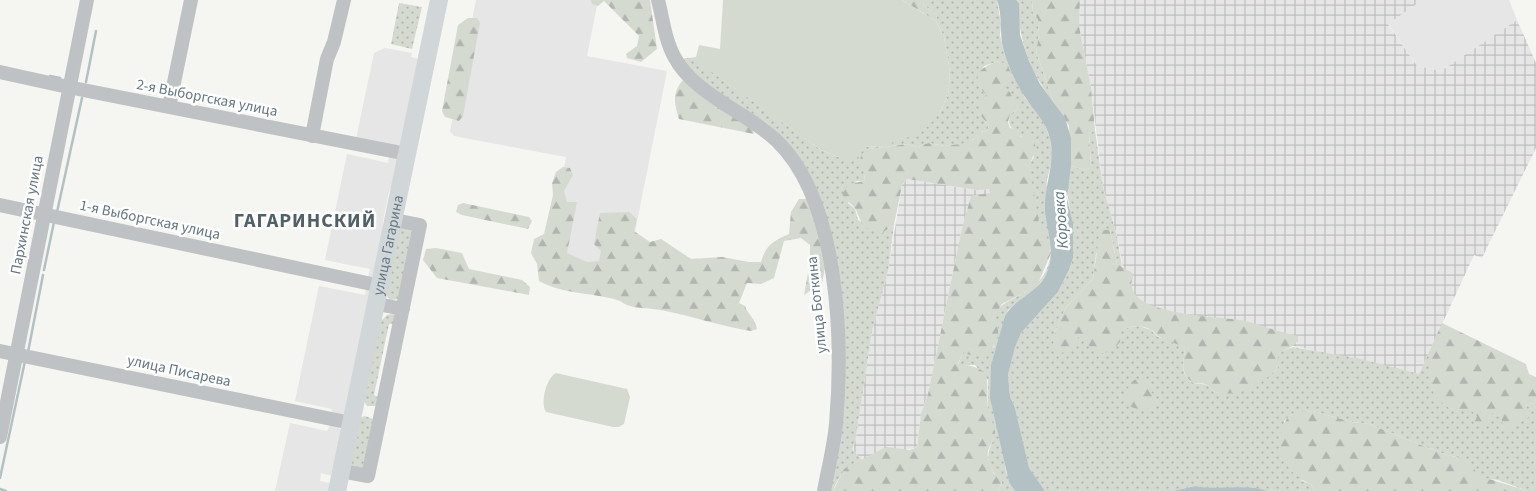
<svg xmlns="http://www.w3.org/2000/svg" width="1536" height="491" font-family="'Source Sans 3',sans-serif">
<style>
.built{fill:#e5e6e5}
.industrial{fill:url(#industrial-grid)}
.grass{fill:url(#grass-dots)}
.forest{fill:url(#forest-firs)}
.park{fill:#d5dad1}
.water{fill:#b3c1c4}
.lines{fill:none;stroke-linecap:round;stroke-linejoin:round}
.stream{stroke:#b3c1c4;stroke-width:2.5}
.minor{stroke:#bec2c5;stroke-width:14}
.major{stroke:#d1d6d9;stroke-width:18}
.labels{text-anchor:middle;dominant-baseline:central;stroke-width:5;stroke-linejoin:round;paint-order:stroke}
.street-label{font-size:15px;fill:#657781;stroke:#fff}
.water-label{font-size:16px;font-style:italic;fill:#60797f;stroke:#fff}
.district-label{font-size:20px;font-weight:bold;letter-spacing:1px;fill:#526067;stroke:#fff}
</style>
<defs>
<pattern id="industrial-grid" width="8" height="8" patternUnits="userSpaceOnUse" patternTransform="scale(1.25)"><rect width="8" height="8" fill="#e5e6e5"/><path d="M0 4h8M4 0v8" fill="none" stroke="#bdbfbf"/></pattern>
<pattern id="grass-dots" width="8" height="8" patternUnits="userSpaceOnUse" patternTransform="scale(1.25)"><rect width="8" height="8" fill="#d5dad1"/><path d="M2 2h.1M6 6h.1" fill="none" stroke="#b0b6af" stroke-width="1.8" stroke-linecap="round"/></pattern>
<pattern id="forest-firs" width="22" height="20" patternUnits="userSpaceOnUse" patternTransform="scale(1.25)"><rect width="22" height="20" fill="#d5dad1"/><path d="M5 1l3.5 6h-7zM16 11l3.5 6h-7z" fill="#b0b6af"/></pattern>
</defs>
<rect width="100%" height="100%" fill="#f5f5f1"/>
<!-- built -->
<path class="built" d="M476,0H598L587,56L667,71L623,292L543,276L566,157L454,136L450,131Z
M1422,0H1509L1517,20L1441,71L1417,66L1388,23Z
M385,48L412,53L411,57L418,59L400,146L356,139L374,53Z
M347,154L388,163L389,155L398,160L397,174L389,192L383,221V242L375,275L372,277H368L370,269L325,260Z
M319,286L365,295L366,288L371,292L344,416L331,415L332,409L295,401Z
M290,423L327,431L330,425L337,426L341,430L331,476L321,473L320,481L330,483L331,491H275Z"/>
<!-- industrial -->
<path class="industrial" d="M1080,0H1422L1388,24L1417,66L1441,71L1517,20L1536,63V148L1482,258L1474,255L1419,374L1163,317L1127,289L1117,236L1103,187L1091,87L1079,26Z
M907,179L977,190L990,189V194L971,196L962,228L928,394L921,414L917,447L863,461L852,449L855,443L872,331L888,271L902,185Z"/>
<!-- grass -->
<path class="grass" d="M923,0H997L1001,24L1000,35L1004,53L1025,98L1043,119L1050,139L1053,158L1047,179L1046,217L1052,243V259L1047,274L1036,288L1008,310L991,365L992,406L1004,455L1006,472L1015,491H998L1002,483C989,468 983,457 994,439L988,411V380L975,365H958L963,352L994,347L998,329L993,318C1001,292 1046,300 1051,252C1051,244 1045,239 1042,231C1036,216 1030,184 1029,167C1029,164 1032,160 1034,157C1030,150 1026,142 1021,136C1012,128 1007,127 1010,114L1020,108L1012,97L1001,88L1003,85L999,61L984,66C978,78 976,84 986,95L984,120L989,126L987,131H982L968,144L945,146L928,143L917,147L908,144L868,149L864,181H856L848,203L855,209L858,220L882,233L894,225L888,271L872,331L855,443L852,449L863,461C847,466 838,476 833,491H828L841,286L803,167L688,71L680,59L696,57L700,63L821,150L841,158L864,147L882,146L939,114L948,95L950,72L944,37L936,21L937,15L924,5Z
M1016,0H1032L1033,13L1038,19L1039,35L1036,52L1054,103C1027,67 1021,43 1016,0Z
M399,3L422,7L412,49L391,44Z
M1095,130L1103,187L1117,236L1122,267L1117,264L1110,230L1096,254L1093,279L1066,307L1055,332L1078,337L1080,334L1139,326L1151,330L1158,337L1167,339L1185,348C1184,361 1179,377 1194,383C1198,385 1202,383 1206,385C1209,386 1211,390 1215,392C1235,398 1257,381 1274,372L1278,368V355L1282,351L1293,347L1361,359L1419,374L1429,352V372L1449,408L1473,411L1477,417L1500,411L1516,421L1527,411L1526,406L1529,403L1536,404V491H1527L1498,480L1480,478L1459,458L1441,453L1369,424L1352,422L1313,411L1292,414L1284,421L1302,481L1311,484L1315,491H1268L1258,489L1222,491L1195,486L1173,491H1045L1029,469L1015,408L1010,396L1008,375L1015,346L1021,333L1058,292L1069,270L1073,258V233L1067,189L1071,166L1086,170L1091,167L1089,134Z
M403,227L410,229L413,233L399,299L390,300L386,294L400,228Z
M393,314L396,316L393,324H389L374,395L378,397L377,406H367L362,398L381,321L387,315Z
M365,416L373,419L363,469L352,468L349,461L360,418Z"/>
<!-- forest -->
<path class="forest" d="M591,0H650L657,49L641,62L627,58L626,54L637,46L639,36L604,1L598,6L592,4Z
M902,0H923L924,5L937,15L936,21Z
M1032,0H1080L1079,26L1091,87L1095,130L1089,134L1091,167L1086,170L1071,166L1069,126L1054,103L1036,52L1039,35L1038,19L1033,13Z
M468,18H477L480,23L463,116L459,121L445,117L442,111L458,25Z
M999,61L1006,64L1011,72L1009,86L1003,85L1001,88L1010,92L1012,97L1021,103L1020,108L1010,114L1008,122L1010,128L1018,130L1021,137L1027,135L1034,140L1036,149L1029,166L1039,222L1050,244L1051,253L1037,286L1002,304L993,318C1009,338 985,366 963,352L958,364C996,368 985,378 988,408C989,417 995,425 995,434C995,440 991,443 989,448C985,456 991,466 994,474L1001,476L1002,483L998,491H833L844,469L886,447L910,450L917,447L921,414L928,394L962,228L971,196L990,193L989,189L977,190L907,179L902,185L894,225L882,233C862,228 864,228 856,210C853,205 846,200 842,194L849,184L864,181L865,174L858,165L862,154L868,149L908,144L917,147L928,143L945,146L968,143L974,139L975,132L987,131L989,126L979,113L980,104L986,95C969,76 980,67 999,61Z
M683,80L751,126L754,134L679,119C674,103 672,93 683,80Z
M563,167L570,168L573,175L564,191L567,202H577L567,253L587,262L599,261L601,251L594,244L600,213L629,212L637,219L634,231L650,242L661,239L691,259L722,257L749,262H761C766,245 773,241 789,234L791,212L799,199H807L814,216L826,263L822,283L804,295L810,262V245L801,238L784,241L774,278L761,284L747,283L739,303L745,306C748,315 756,319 757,329L751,331C720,326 692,316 661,310C650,308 638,309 627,305C624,304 621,301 617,300C590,292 565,295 539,281L537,264L531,253L534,239L544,234L553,195L552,183L556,172Z
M463,203L529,217L532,221L528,229L462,215L456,212L458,205Z
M1100,230H1110L1117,264L1134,274C1113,317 1225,316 1246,321C1263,326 1280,332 1298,336V341C1292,349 1284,348 1278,355V368C1264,383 1237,399 1215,392C1211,390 1209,386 1205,384C1202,383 1198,384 1194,383C1179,376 1184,361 1185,348C1176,344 1169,340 1160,337C1156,336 1155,332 1151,330C1142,324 1130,326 1121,330L1120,342C1103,362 1092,352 1080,334L1078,337L1077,347L1067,352L1058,353L1053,345L1055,332L1066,307L1093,279Z
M436,248L462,253L469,269L522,280L530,287L529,295L437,278L423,260L426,249Z
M1442,323L1526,364L1529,374L1536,377V404L1530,403L1526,406L1530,413L1528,418L1516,421L1515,428L1509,430L1503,426L1500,412L1491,413L1487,424L1479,427L1474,423L1477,417L1473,412L1449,408L1434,396L1429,372V352Z
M1142,379L1153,386L1151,392L1156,397L1155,404L1144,411L1128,406L1124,393L1134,380Z
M1313,411L1352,422L1369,424L1441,453L1459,458L1474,467L1476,474C1480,477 1517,487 1527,491H1315L1311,484C1300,480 1290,472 1284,461C1278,450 1279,419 1293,414C1298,411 1307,412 1313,411Z"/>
<!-- park -->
<path class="park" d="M723,0H902L936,21L944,37L950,72L948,95L939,114L923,131L909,137L882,146L864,147L855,161L841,158L821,150L699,63L696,57L699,45L720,49Z
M556,373L627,389L630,397L624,424L619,427H613L546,412C540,403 546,378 556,373Z"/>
<!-- water -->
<path class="water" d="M997,0H1016L1019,3L1020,35L1029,61L1040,84L1065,118L1071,138V166L1067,198L1073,224V258L1069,270L1058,292L1021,333L1015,347L1008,375L1010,396L1015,408L1029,468L1045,491H1015L1009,482L990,398L991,365L1005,316C1014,299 1038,293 1047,273C1056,251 1047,233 1045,210C1044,185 1056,163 1050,139C1046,121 1034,111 1025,97C1016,84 1009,67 1004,52C999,35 1003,16 997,0Z
M1195,486C1219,491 1245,483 1268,491H1173Z"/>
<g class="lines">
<!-- stream -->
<path class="stream" d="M50,76L60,78
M86,82L96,31
M57,212L82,98
M44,270L54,222
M28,352L43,275
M0,478L25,361
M0,489L6,491"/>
<!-- minor -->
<path class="minor" d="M658,0C663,19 665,41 675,58C694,94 748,113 777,141C840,202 843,343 836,424C834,446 828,469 824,491
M0,72L68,87L407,154
M169,107L191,0
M312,136L327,59L334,42L344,0
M0,205L381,286
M377,304L403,309
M0,351L351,423
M0,437L87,0
M341,471L368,476L420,225L394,220"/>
<!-- major -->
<path class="major" id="s1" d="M337,491L439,0"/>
</g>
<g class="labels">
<!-- street labels -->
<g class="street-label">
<text transform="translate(207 98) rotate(11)">2-я Выборгская улица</text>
<text transform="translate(27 215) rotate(-79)">Пархинская улица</text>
<text transform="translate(150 220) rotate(12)">1-я Выборгская улица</text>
<text stroke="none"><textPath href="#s1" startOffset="251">улица Гагарина</textPath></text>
<text transform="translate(817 305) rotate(-96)">улица Боткина</text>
<text transform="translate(179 371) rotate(12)">улица Писарева</text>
</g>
<!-- water labels -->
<g class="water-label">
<text transform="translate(1061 220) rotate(-94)">Коровка</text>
</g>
<!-- district labels -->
<g class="district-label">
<text x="305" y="221">ГАГАРИНСКИЙ</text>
</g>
</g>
</svg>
